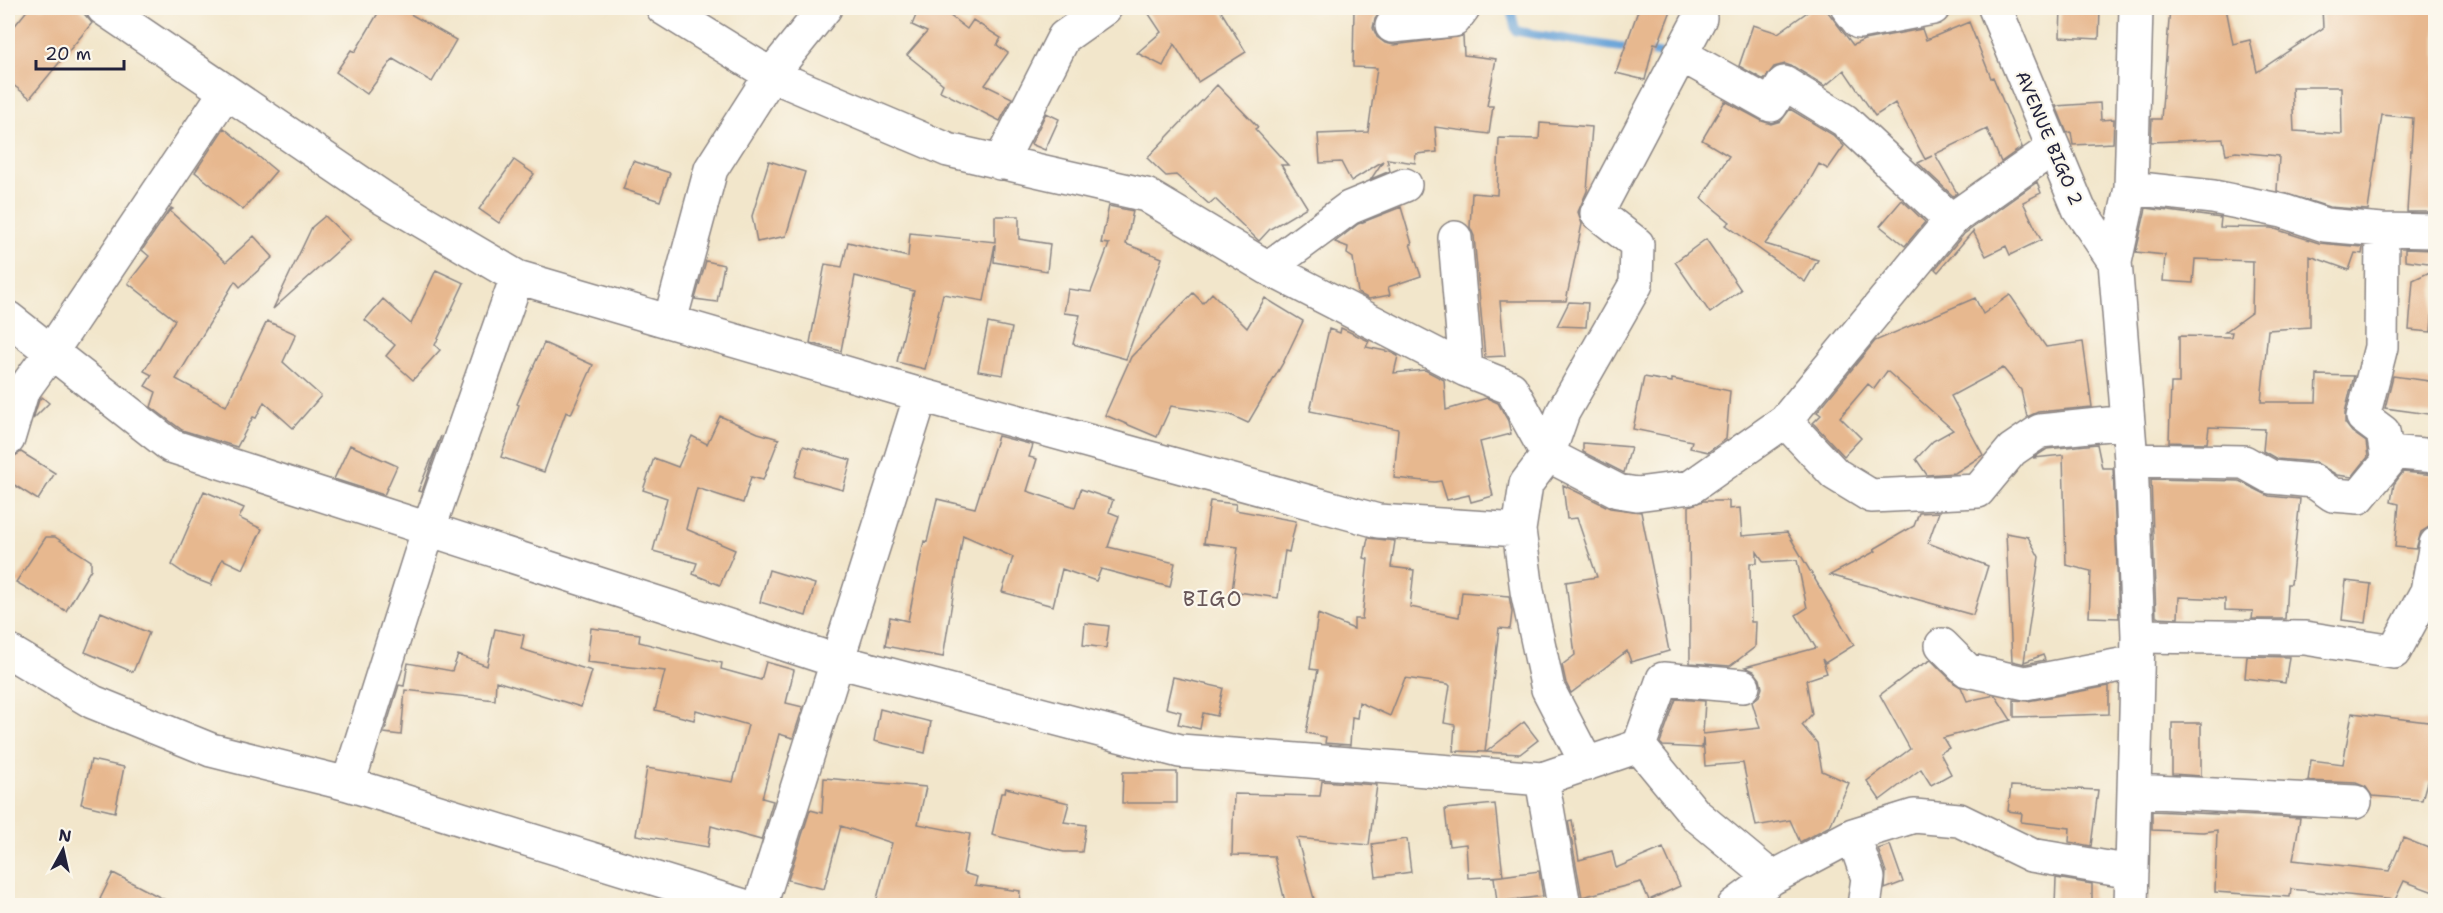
<svg xmlns="http://www.w3.org/2000/svg" width="2443" height="913" font-family="'Shantell Sans',sans-serif">
<style>
.lines{fill:none;stroke-linecap:round;stroke-linejoin:round}
.stream{stroke:#67a3d8;stroke-width:9}
.building{fill:#e7b88f;fill-rule:evenodd}
.minor-casing{stroke:#8a8483;stroke-width:36}
.minor{stroke:#fff;stroke-width:33}
.labels{text-anchor:middle;dominant-baseline:central;stroke-width:4.5;stroke-linejoin:round;paint-order:stroke}
.street-label{font-size:18px;fill:#22223b;stroke:#fbf7ec}
.quarter-label{font-size:21px;letter-spacing:1.5px;fill:#675658;stroke:#fbf7ec}
</style>
<rect width="100%" height="100%" fill="#fbf7ec"/>
<filter id="ink" filterUnits="userSpaceOnUse"><feTurbulence type="fractalNoise" baseFrequency=".0167" numOctaves="2"/><feDisplacementMap in="SourceGraphic" scale="12" xChannelSelector="R" yChannelSelector="G"/><feConvolveMatrix kernelMatrix="1 2 1 2 8 2 1 2 1" color-interpolation-filters="sRGB"/></filter>
<filter id="wash" filterUnits="userSpaceOnUse"><feTurbulence type="fractalNoise" baseFrequency=".008" numOctaves="4" result="noise"/><feDisplacementMap in="SourceGraphic" scale="24" xChannelSelector="R" yChannelSelector="G"/><feGaussianBlur stdDeviation="1.35" result="paint"/><feColorMatrix in="noise" values="0 0 0 0 0 0 0 0 0 0 0 0 0 0 0 0 0 1.4 0 .05"/><feComposite in="paint" operator="in"/></filter>
<g filter="url(#wash)">
<rect width="100%" height="100%" fill="#f2e6cb"/>
<g class="lines">
<!-- stream -->
<path class="stream" d="M1510,8L1516,31L1660,54L1671,60"/>
</g>
<g id="blocks">
<!-- building -->
<path class="building" d="M29,8H79L92,23L30,98L8,81V34Z
M381,8H400L456,40L432,82L393,59L367,94L336,72L351,50L355,52Z
M919,8H940L967,29L973,20L1001,38L997,45L1008,53L985,85L1012,98L1000,121L940,91L943,84L907,55L927,32L912,25Z
M1145,8H1219L1246,52L1198,82L1174,44L1163,66L1137,53L1161,32Z
M1354,8H1378L1381,11L1375,19L1373,28L1377,37L1385,43L1394,45L1463,36L1464,55L1496,59L1487,106H1493L1489,134L1435,127L1437,152L1416,154L1415,163L1387,159L1390,171L1371,179L1383,161L1351,181L1341,162L1320,163L1318,134L1368,132L1377,68L1353,67Z
M1639,8H1672L1658,44L1654,43L1645,80L1616,73Z
M1813,8H1825L1853,45L1864,40L1922,29L1926,40L1969,22L1991,78L1993,77L2022,147L2001,162L1987,129L1935,154L1957,193L1953,196L1918,163L1932,156L1925,159L1895,103L1875,116L1844,70L1825,86L1794,67L1785,64L1774,67L1764,80L1739,66L1753,25L1778,33Z
M2061,8L2100,9L2099,39L2060,37Z
M2170,8H2226L2233,44L2250,40L2257,72L2323,28L2322,8H2436V212H2407L2413,118L2382,115L2368,210L2329,207L2277,191L2279,156L2236,152L2226,154L2223,139L2151,142L2152,119H2161ZM2292,87H2341L2342,134L2294,131Z
M1217,85L1258,127L1255,129L1288,165H1281L1307,207L1270,229L1259,241L1215,199L1209,204L1176,175L1166,176L1147,158Z
M1725,101L1762,121L1771,124L1781,121L1790,109L1833,135L1844,146L1828,169L1819,164L1802,194L1765,244L1818,260L1805,282L1726,225L1730,222L1701,198L1729,156L1702,140Z
M2100,103L2101,120L2114,119L2113,143L2073,145L2071,132L2067,133L2056,106Z
M1046,113L1059,119L1045,150L1031,144Z
M1540,123L1592,127L1587,191L1578,212L1582,224L1566,301H1500L1505,356L1485,357L1474,236L1470,227L1472,193L1497,195L1499,138L1539,139Z
M224,128L276,171L243,210L195,172Z
M514,160L534,174L499,223L479,209Z
M633,161L670,173L660,201L623,189Z
M769,161L805,172L786,236L757,242L752,216Z
M2037,182L2041,193L2023,202L2041,240L2010,255L2006,246L1986,256L1973,231L1938,272L1935,269L1964,234Z
M1902,200L1925,222L1905,246L1880,226Z
M1109,206L1133,211L1126,244L1162,258L1126,359L1073,344L1080,315L1064,313L1068,289L1091,292L1109,244L1101,243Z
M1401,207L1412,244H1410L1421,276L1388,287L1390,295L1369,299L1358,293L1353,258L1347,254L1348,247L1335,242L1358,224Z
M171,208L173,209L170,211L226,262L254,236L273,257L240,287L235,281L176,379L226,406L267,321L296,334L283,362L321,396L293,428L264,402L256,418L253,417L237,447L182,430L151,407L156,392L145,386L152,375L144,371L175,320L128,283L149,256L142,250Z
M2146,208L2221,218L2220,227L2272,228L2319,243L2363,247L2362,254L2355,253L2349,270L2310,256V327L2268,330L2261,402H2316L2317,375L2354,376L2345,412V423L2352,432L2366,442L2368,457L2352,477L2337,475L2315,462L2277,459L2263,451L2265,429L2209,427L2207,443L2169,442L2171,383H2179V336L2231,337L2232,332H2225L2252,312L2253,261L2195,259L2193,283L2163,281L2165,255L2136,252Z
M325,216L350,240L273,309L312,227Z
M995,216H1019V239L1050,244L1047,271L994,262L995,244L984,301L943,294L925,369L897,362L914,291L855,276L841,351L810,343L825,264L842,267L848,242L908,257L910,233L995,242Z
M1706,239L1741,290L1710,313L1675,262Z
M2405,249L2436,250V264L2405,260Z
M706,261L724,265L717,302L695,299Z
M2436,269L2431,332L2409,330L2413,280Z
M436,270L464,283L435,345L440,350L413,380L386,356L395,345L365,320L383,299L411,324Z
M1193,293L1203,303L1212,293L1247,328L1265,298L1303,321L1283,363L1248,423L1231,415L1171,406L1157,437L1105,415L1131,357Z
M2010,295L2046,347L2083,342L2092,407L2038,412L2027,417L2021,390L2003,368L1951,396L1983,455L1955,473L1927,475L1916,459L1933,441L1953,430L1887,371L1874,389L1868,384L1840,417L1861,438L1844,456L1813,423L1821,415L1817,412L1875,341L1975,298L1983,314Z
M1569,302L1588,303L1586,327L1557,326Z
M988,323L1012,328L1003,375L978,371Z
M1341,328L1369,341L1366,347L1390,352L1398,356L1394,373L1425,370L1444,380L1446,410L1487,398L1498,403L1508,421L1511,434L1480,442L1493,496L1471,502L1469,495L1447,500L1441,481L1435,482L1394,478L1398,429L1310,411L1329,329L1340,333Z
M544,343L593,365L571,414L566,412L544,472L501,457L519,405L517,404Z
M2393,376L2436,382V415L2385,408Z
M1644,377L1672,382V379L1730,391L1726,439L1708,452L1690,448L1692,441L1633,429Z
M42,397L49,403L33,419L39,400Z
M720,416L758,433L779,439L763,480L751,477L743,503L697,488L686,529L735,550L720,585L693,574L697,563L653,551L667,498L643,490L654,458L678,467L692,436L707,444Z
M441,436L422,492L418,491Z
M998,436L1033,445L1029,457L1037,459L1027,491L1075,507L1081,489L1113,500L1109,512L1119,516L1108,547L1175,563L1170,587L1101,569L1096,581L1062,569L1053,606L1002,592L1013,557L963,535L943,657L885,646L890,617L908,621L924,541L927,542L937,499L975,508Z
M1583,443L1631,447L1624,473L1583,452Z
M2097,444L2102,468H2113L2119,618L2089,617L2091,571L2066,565L2063,455L2033,458L2047,449Z
M350,445L397,466L384,495L334,479Z
M803,446L851,460L843,490L795,477Z
M21,452L55,473L38,500L8,481V457H13Z
M2403,472L2436,475V526L2429,527L2421,532L2416,549L2395,547L2399,504L2391,502L2394,484Z
M2151,479L2239,481L2269,496L2300,499L2291,584H2287L2285,619H2252L2253,611L2225,610V599L2179,597L2178,618L2156,617Z
M1563,485L1610,508L1641,512L1669,651L1631,662L1627,651L1571,693L1566,683L1562,665L1575,655L1566,582L1597,577L1577,518L1567,519Z
M204,491L244,508L239,518L262,529L243,569L222,559L211,585L188,576L172,565Z
M1210,501L1236,504L1235,510L1296,521L1289,552L1285,551L1278,598L1232,591L1238,547L1204,543Z
M1703,501H1729V509L1740,508L1742,536L1787,532L1854,645L1825,663L1822,659L1827,673L1806,680L1812,714L1802,725L1817,743L1822,771L1849,783L1830,826L1800,842L1790,820L1756,826L1743,763L1705,766L1703,738L1702,748L1663,746L1660,743L1676,699L1705,701L1703,734L1760,728L1752,702L1759,696L1762,688L1760,679L1754,671L1745,667L1816,648L1796,615L1807,608L1797,560L1764,562L1757,552V563H1750V569L1751,622H1756L1755,647L1730,666L1690,663L1689,506Z
M1939,512L1928,543L1988,566L1973,615L1830,575L1876,551L1874,549L1914,526L1919,513Z
M2006,533L2028,537L2039,557L2024,662L2043,655L2045,660L2025,664L2012,661Z
M46,537H55L91,561V569L66,611L16,582Z
M1368,538L1395,541L1391,567L1414,570L1410,607L1459,617L1462,592L1509,596L1512,612L1510,629L1499,628L1485,752L1453,751L1455,725L1444,723L1450,686L1448,684L1405,678L1390,716L1359,702L1357,718L1352,717L1350,745L1325,743L1326,737L1306,733L1318,670L1310,669L1318,614L1354,629V619H1362L1368,559L1364,558Z
M769,570L815,584L806,616L760,602Z
M2346,581L2371,584L2366,623L2342,620Z
M101,612L149,633L133,672L85,652Z
M1085,623L1109,626L1106,648L1083,645Z
M591,628L640,634L639,642L722,663L721,669L761,680L766,662L794,670L786,703L803,707L793,738L779,734L762,798L773,801L761,840L711,826L708,847L636,835L647,768L733,782L748,725L696,710L694,720L655,710L665,671L587,662Z
M495,629L524,635L521,649L592,671L581,707L496,681L495,700L405,690L401,735L384,733L399,685L404,686L408,663L452,671L458,655L487,666Z
M2247,656L2289,657L2285,683L2245,678Z
M1931,660L1954,683L1961,687L1967,701L1995,695L2011,720L1943,738L1949,748L1940,753L1951,774L1931,785L1921,769L1880,800L1867,781L1910,749L1880,695L1916,668Z
M1173,677L1223,688L1217,716L1203,713L1200,729L1178,724L1181,712L1166,708Z
M2109,686V714L2014,717V700L2028,701Z
M880,709L931,722L925,753L874,741Z
M2352,713L2436,723V763L2433,782H2427L2422,800L2372,796L2366,787L2356,783L2308,781L2311,760L2343,764Z
M1524,722L1538,740L1520,754L1486,752Z
M2172,723H2201V776L2172,774Z
M91,760L124,767L115,812L81,804Z
M1123,772H1177V803H1122Z
M824,778L926,787L918,824L970,834L963,873L977,877L975,885L1020,891L1019,906H875L892,843L841,826L824,889L788,880L810,810L822,813Z
M1322,781L1377,785L1369,845L1297,838L1316,906H1286L1274,856L1232,855L1234,794L1320,796Z
M2011,786L2098,790L2091,846L2069,842L2070,828L2021,822L2022,813L2008,811Z
M1006,788L1069,803L1064,822L1086,825L1082,852H1064L992,835L1001,793H1005Z
M1495,804L1503,876L1468,878L1466,844L1449,846L1445,809Z
M2152,811L2300,818L2293,860L2389,871L2403,838L2436,851V893L2404,881L2395,900L2291,889L2290,897L2215,892L2217,830L2203,832L2152,830Z
M1572,820L1579,860L1612,851L1616,868L1663,848L1680,886L1649,900L1641,882L1582,897L1568,821Z
M1407,839L1411,872L1376,877L1372,844Z
M1890,845L1903,882L1885,889L1886,872L1878,849Z
M1539,871L1543,896L1497,902L1494,877Z
M113,873L177,906H112L100,899Z
M2056,878L2092,884V906H2055Z"/>
</g>
</g>
<g filter="url(#ink)">
<use href="#blocks" fill-opacity="0" stroke="#8a8483" stroke-width="1.5"/>
<g class="lines">
<defs>
<path id="minor" d="M103,8L383,198L517,277L921,395L1378,521L1519,530
M663,8L771,75L948,150L1146,195L1268,268L1466,370L1511,388L1548,455L1618,491L1637,494L1691,487L1785,421L1951,220L2053,148
M1848,8L1859,22L1933,8
M1995,8L2079,209L2115,262
M1392,26L1454,20L1463,8
M1680,54L1771,105L1784,83L1844,120L1951,220
M1000,163L1064,37L1105,8
M2131,188L2213,197L2283,211L2325,225L2382,230L2436,231
M1455,238L1466,370
M1268,268L1349,208L1405,185
M8,318L171,446L837,661L1180,751L1542,779L1639,746
M670,321L711,169L771,75L825,8
M1785,421L1835,474L1871,496L1978,491L2012,450L2040,431L2128,422
M8,439L22,392L51,352L225,93
M2387,452L2436,456
M2131,460L2244,462L2271,477L2313,481L2333,495L2359,497L2388,462L2383,432L2363,417L2381,347L2382,230
M2427,591L2436,544
M2138,636L2305,638L2394,652L2427,591L2436,592
M1942,645L1967,670L2025,683L2137,662
M8,651L93,702L211,750L348,784L744,906
M1639,746L1695,814L1772,878
M1639,746L1663,679L1743,686
M1587,764L1548,689L1527,591L1519,530L1526,484L1548,455L1563,412L1636,284L1637,244L1597,213L1700,18L1699,8
M1542,779L1564,906
M348,784L429,528L517,277
M2134,791L2355,802
M1853,835L1868,878L1864,906
M760,906L921,395
M1734,906L1772,878L1853,835L1914,816L1959,820L2031,855L2132,872
M2131,906L2138,636L2131,460L2115,262L2131,188L2136,8"/>
</defs>
<!-- minor casing -->
<use href="#minor" class="minor-casing"/>
<!-- minor -->
<use href="#minor" class="minor"/>
</g>
</g>
<g class="labels">
<!-- street labels -->
<g class="street-label">
<text transform="translate(2049 138) rotate(67)">AVENUE BIGO 2</text>
</g>
<!-- quarter labels -->
<g class="quarter-label">
<text x="1213" y="599">BIGO</text>
</g>
</g>
<!-- margin -->
<rect width="2443" height="913" fill="none" stroke="#fbf7ec" stroke-width="30"/>
<!-- north arrow -->
<g transform="translate(63 850) rotate(8)" stroke="#fbf7ec" stroke-width="4.5" paint-order="stroke">
<path d="M0-4.5L10 22L0 15L-10 22Z" fill="#22223b"/>
<text y="-9" font-size="16" font-weight="bold" text-anchor="middle" fill="#22223b">N</text>
</g>
<!-- scale -->
<path d="M36 60v9h88v-9" fill="none" stroke="#22223b" stroke-width="3"/>
<text x="45" y="60" font-size="18" fill="#22223b" stroke="#fbf7ec" stroke-width="4.5" paint-order="stroke">20 m</text>
</svg>
